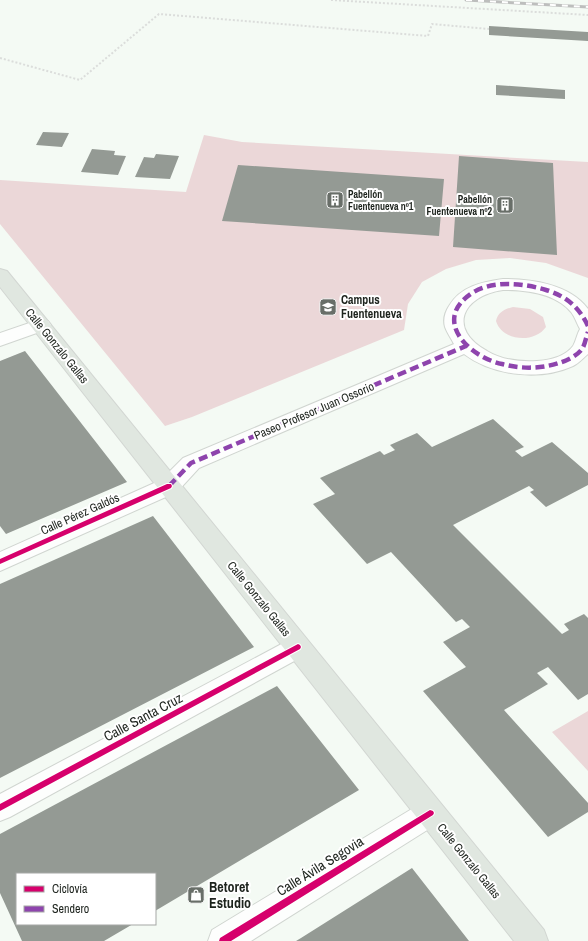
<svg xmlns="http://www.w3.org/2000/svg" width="588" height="941" font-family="'Archivo Narrow',sans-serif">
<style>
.green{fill:#ebd7d8}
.building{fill:#949a94}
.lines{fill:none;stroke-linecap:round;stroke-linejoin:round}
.minor-casing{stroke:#d0d5d0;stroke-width:2}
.major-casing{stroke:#d2d6d2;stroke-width:2}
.path{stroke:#dbdddb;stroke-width:2;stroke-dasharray:2 2;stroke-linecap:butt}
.minor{fill:#fdfefd;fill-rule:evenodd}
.major{fill:#e0e7e0;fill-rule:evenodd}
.rail-casing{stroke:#bdbebd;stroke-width:3}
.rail{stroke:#fff;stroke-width:2;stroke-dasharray:6;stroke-linecap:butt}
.quiet{stroke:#8e44ad;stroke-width:4.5;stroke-dasharray:9 4.5;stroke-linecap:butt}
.cycleway-casing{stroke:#fff;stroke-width:2}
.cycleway{fill:#d6006c;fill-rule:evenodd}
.labels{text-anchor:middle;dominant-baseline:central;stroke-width:4;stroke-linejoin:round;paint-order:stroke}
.far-poi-label{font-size:10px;font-weight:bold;fill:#1d231d;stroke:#fff;text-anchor:start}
.poi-label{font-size:12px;font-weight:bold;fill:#1d231d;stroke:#fff;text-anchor:start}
.street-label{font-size:12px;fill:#1d231d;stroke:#fff}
.near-street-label{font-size:14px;fill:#1d231d;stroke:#fff}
.near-poi-label{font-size:14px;font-weight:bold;fill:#1d231d;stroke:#fff;text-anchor:start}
</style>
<rect width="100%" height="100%" fill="#f4faf4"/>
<!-- green -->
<path class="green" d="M204,135L242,142L588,162V278L546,263L510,258L476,260L446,269L422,282L408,304L404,330L192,417L165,426L0,224V180L186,192Z
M513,307L530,309L543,317L546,327C534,344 502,341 496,321C498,312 505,309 513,307Z
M588,711V771L552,732Z"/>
<!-- building -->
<path class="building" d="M489,26L588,32V41L489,35Z
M496,85L565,90V99L496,95Z
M43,132L69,133L62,147L36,145Z
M92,149L115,151L114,155L126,156L118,175L81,172Z
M156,154L179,156L170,179L135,177L144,157L154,158Z
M459,156L553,163L557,255L453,247Z
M238,165L444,179L439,236L222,221Z
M25,351L127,482L6,534L0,526V361Z
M493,419L524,447L515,451L522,457L552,442L588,473V485L546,507L530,492L534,490L529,486L453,525L562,634L569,630L564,624L584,614L588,618V694L578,700L548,667L537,673L548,684L504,710L588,803V812L548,837L423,691L466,667L443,642L470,627L462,619L456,622L391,552L367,564L313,504L335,494L320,478L380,451L384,455L395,450L390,445L417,433L432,447Z
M153,516L254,647L0,778V584Z
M277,686L359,790L155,911V874H17V924H133L104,941H22L0,893V834Z
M412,868L469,941H296L301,938Z"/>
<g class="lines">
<defs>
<path id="minor" d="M503,279C531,279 570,284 588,309V354C583,358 579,363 573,366C540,381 493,376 464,354L199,468L177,492L0,571V552L161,480L183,458L454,344C451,338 447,333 445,327C443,320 445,312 449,306C461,286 482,282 503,279ZM503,290C526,290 555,293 571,312C575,317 577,324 580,329C577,334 576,341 573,346C565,357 550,360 537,361C520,362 502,360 487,351C447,329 462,296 503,290Z
M41,319L48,321L51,325L48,329L0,346V333Z
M298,637L307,640L311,647L307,654L10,817L0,821V794L289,640Z
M430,800L440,804L444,813L440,822L251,941H208L212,930L420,804Z"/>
<path id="major" d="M0,269L7,271L544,930L548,941H514L0,287Z"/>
</defs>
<!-- minor casing -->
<use href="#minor" class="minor-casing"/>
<!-- major casing -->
<use href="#major" class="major-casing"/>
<!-- path -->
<path class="path" d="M331,0L588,15
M0,58L80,80L159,14L428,36L432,24L489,29"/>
<!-- minor -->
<use href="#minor" class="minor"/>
<!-- major -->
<use href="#major" class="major"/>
<defs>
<path id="rail" d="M466,0L588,7"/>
</defs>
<!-- rail casing -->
<use href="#rail" class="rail-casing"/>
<!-- rail -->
<use href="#rail" class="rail"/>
<!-- quiet -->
<path class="quiet" d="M588,326C579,307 566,296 546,290C523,283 493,280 472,293C431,320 469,357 502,364C521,369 540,369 559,363C566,361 577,356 582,349C585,345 586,337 588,332
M169,486L191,463L466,346"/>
<defs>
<path id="cycleway" d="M167,484H171L172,486L171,488L0,564V559Z
M298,644L300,645L301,647L300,649L0,811V804Z
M430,810L433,811L434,813L433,815L231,941H219L220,938Z"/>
</defs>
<!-- cycleway casing -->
<use href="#cycleway" class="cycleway-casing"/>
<!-- cycleway -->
<use href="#cycleway" class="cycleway"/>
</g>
<!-- icons -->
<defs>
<symbol id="building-square" viewBox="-11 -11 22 22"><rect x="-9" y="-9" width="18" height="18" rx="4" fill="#686e68" stroke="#fff"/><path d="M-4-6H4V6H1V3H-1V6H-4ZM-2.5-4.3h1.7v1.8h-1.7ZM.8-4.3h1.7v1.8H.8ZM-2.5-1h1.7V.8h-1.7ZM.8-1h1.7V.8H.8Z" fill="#fff"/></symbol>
<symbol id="university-square" viewBox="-11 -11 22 22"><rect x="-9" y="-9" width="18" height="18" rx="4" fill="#686e68" stroke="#fff"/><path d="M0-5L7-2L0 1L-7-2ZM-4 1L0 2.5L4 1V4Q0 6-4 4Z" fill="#fff"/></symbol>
<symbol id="shop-square" viewBox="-11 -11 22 22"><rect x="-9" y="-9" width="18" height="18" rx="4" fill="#686e68" stroke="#fff"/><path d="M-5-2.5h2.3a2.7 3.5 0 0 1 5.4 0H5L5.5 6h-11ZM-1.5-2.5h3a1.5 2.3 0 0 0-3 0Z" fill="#fff"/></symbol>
</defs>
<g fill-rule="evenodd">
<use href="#building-square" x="325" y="190" width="20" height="20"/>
<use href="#building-square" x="495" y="195" width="20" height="20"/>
<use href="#university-square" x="318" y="297" width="20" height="20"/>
<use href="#shop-square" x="186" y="885" width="20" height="20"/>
</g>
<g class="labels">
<!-- far-poi labels -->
<g class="far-poi-label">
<text x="348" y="194">Pabellón<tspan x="348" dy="12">Fuentenueva nº1</tspan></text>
<text x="492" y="199" text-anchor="end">Pabellón<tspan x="492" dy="12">Fuentenueva nº2</tspan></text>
</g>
<!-- poi labels -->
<g class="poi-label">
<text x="341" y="300">Campus<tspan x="341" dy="14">Fuentenueva</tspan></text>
</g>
<!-- street labels -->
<g class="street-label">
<text transform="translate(57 346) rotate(51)">Calle Gonzalo Gallas</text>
<text transform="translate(314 411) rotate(-23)">Paseo Profesor Juan Ossorio</text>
<text transform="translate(80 514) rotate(-24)">Calle Pérez Galdós</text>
<text transform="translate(259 599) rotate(51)">Calle Gonzalo Gallas</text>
<text transform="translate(469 861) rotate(51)">Calle Gonzalo Gallas</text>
</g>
<!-- near-street labels -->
<g class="near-street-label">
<text transform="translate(143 717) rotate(-28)">Calle Santa Cruz</text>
<text transform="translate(320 866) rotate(-32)">Calle Ávila Segovia</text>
</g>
<!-- near-poi labels -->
<g class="near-poi-label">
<text x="209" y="887">Betoret<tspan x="209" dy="16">Estudio</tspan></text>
</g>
</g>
<!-- legend -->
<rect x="16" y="873" width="140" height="52" fill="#ffffff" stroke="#a5a7a5"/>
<rect x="24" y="886" width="20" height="6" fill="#d6006c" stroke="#a5a7a5"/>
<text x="52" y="893" font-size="12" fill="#1d231d">Ciclovía</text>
<rect x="24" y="906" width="20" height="6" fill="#8e44ad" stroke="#a5a7a5"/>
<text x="52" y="913" font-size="12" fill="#1d231d">Sendero</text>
</svg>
